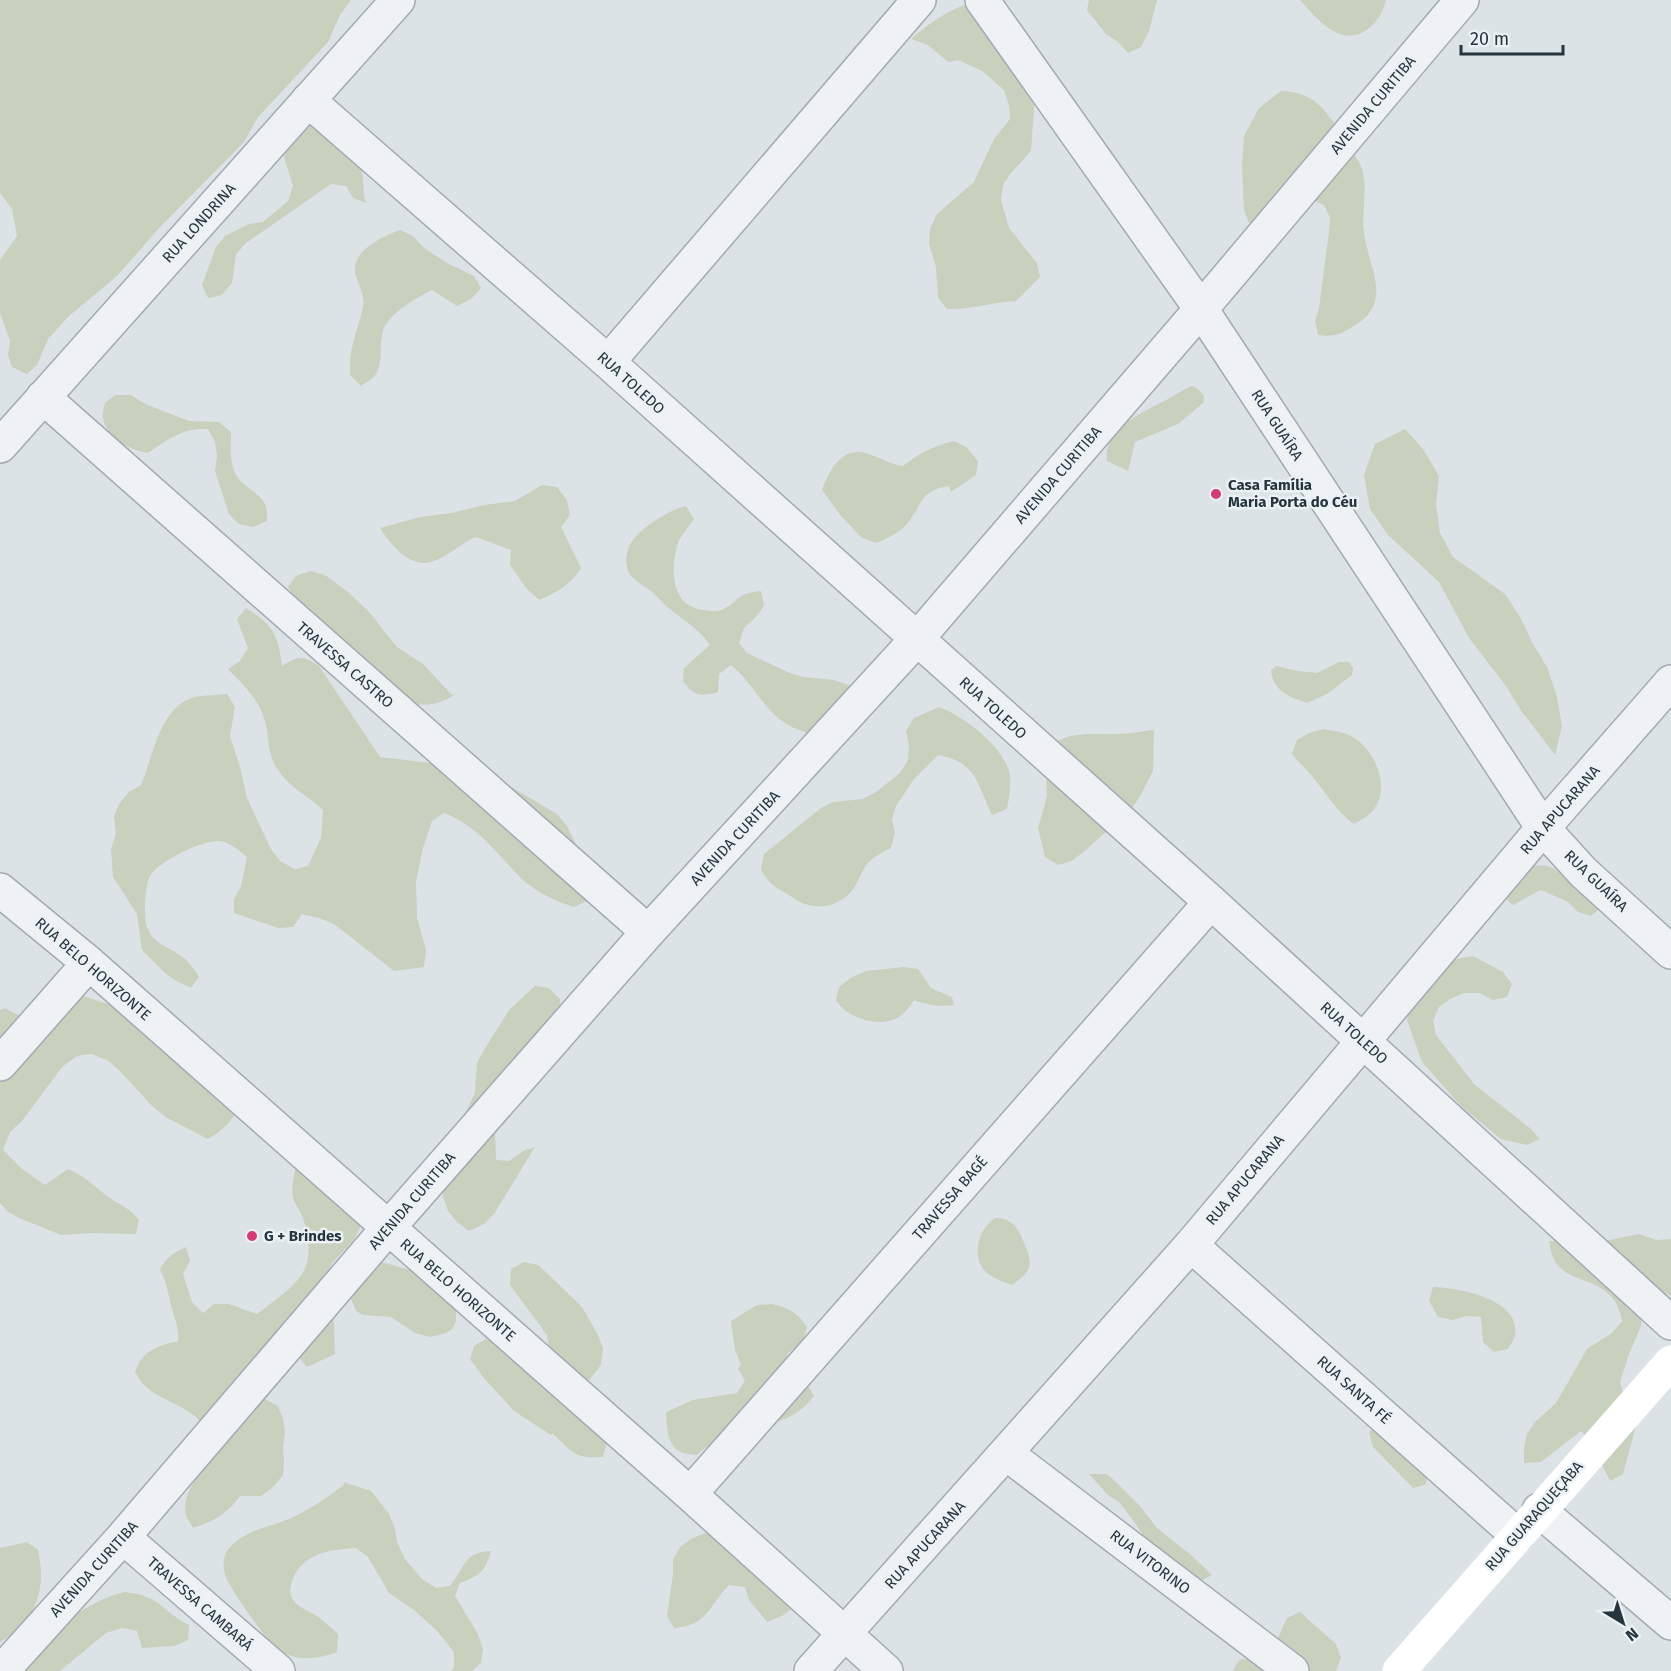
<svg xmlns="http://www.w3.org/2000/svg" width="1671" height="1671" font-family="'Fira Sans',sans-serif">
<style>
.green{fill:#c7d1bd}
.lines{fill:none;stroke-linecap:round;stroke-linejoin:round}
.street-casing{stroke:#a1abb1;stroke-width:36}
.street{stroke:#eff2f5;stroke-width:33}
.secondary{stroke:#fff;stroke-width:33}
.poi-dot{fill:#d13b76;stroke:#ebf1f4;stroke-width:2}
.labels{text-anchor:middle;dominant-baseline:central;stroke-width:5;stroke-linejoin:round;paint-order:stroke}
.street-label{font-size:15px;fill:#25343d;stroke:#ebf1f4}
.poi-label{font-size:15px;font-weight:bold;fill:#25343d;stroke:#ebf1f4;text-anchor:start}
</style>
<rect width="100%" height="100%" fill="#dce3e7"/>
<!-- green -->
<path class="green" d="M0,0H351L340,15L328,42L258,117L244,142L161,226L117,276L69,316L48,339L37,365L27,374L12,367L8,355L10,341L0,313V260L17,236L12,209L0,193Z
M1089,0H1157L1149,31L1141,47L1128,53L1118,42L1106,34L1087,10Z
M1300,0H1386V1C1382,12 1379,20 1369,28C1342,50 1318,20 1300,0Z
M971,3L1035,95L1031,151L1011,173L1003,185L1001,200L1009,228L1037,263L1040,277L1016,301C992,302 971,310 947,309L938,298L936,267L929,244L930,229L937,214L974,182L994,139L1010,119L1009,105L1004,90L982,71L958,60L948,62L928,45L911,39C928,24 949,9 971,3Z
M1281,91C1319,93 1327,113 1346,142C1351,150 1359,160 1362,169C1368,191 1361,212 1364,233C1369,269 1395,304 1352,327C1339,335 1334,337 1318,335L1315,321L1319,308L1329,232L1330,218L1324,205L1308,198L1263,230L1249,223L1244,210L1242,166L1244,136L1259,108Z
M324,123L361,154L364,196L366,203L353,198L346,186L331,184L246,243L236,254L232,283L222,295L208,298L202,285L216,247L225,236L249,224L263,222L288,201L293,186L284,157L288,143L310,125Z
M400,230L413,236L424,248L447,263L474,276L481,288L471,299L457,306L432,290C417,298 392,311 384,328C378,343 384,361 376,374C373,379 365,383 361,386L350,375C349,345 357,334 363,307C366,295 357,284 355,272C352,250 384,236 400,230Z
M1192,386L1198,389L1204,396L1203,403L1178,424L1135,442L1128,471L1107,461C1102,428 1147,410 1170,398C1178,394 1183,389 1192,386Z
M115,395H131L145,404L189,421L219,422L231,432C231,446 229,462 236,475C243,487 261,493 266,506C267,510 267,517 267,521L253,527L239,524L229,514L215,471L217,456L215,442L208,429C181,428 169,439 148,453C130,450 107,439 103,418C102,414 104,407 105,403Z
M1405,429L1423,449L1439,476L1436,504L1440,533L1453,557L1505,594L1520,617L1532,642L1548,669L1557,697L1562,726L1555,755L1520,709L1506,686L1469,638L1439,582L1388,535L1370,509L1364,475L1375,444Z
M954,441L966,447L978,461L976,475L951,492L949,486C917,491 923,507 905,526C897,534 886,539 876,543L862,538L841,516L822,490C829,471 842,446 866,453C879,457 889,464 903,466C918,454 935,445 954,441Z
M542,485L557,487L567,500L570,515L561,527L581,568C570,585 558,592 539,600L527,589L510,565L511,550L476,537C461,543 449,556 434,561C411,570 391,545 380,528L420,517L452,513L484,505L515,501Z
M686,506L694,519C689,527 679,537 677,546C671,568 671,603 698,609C705,610 714,613 721,610C740,602 735,593 761,591L764,606L755,618L744,628L739,643L747,653L790,673L803,677L834,680L849,685L855,697L809,733C767,724 761,690 731,665L719,674L718,692C700,697 694,696 683,681L684,668L710,645C698,627 681,619 665,605C661,601 657,596 652,592C644,585 633,581 628,571C623,557 629,542 639,533C654,520 668,511 686,506Z
M310,571L325,575L348,592L369,612L397,647L423,664L452,695L456,694C442,703 431,706 414,704L297,602L288,587L296,576Z
M246,608C273,625 278,635 282,666C298,656 303,655 319,666L380,757L481,769L557,814L567,826L586,865L590,882L587,901L574,907C555,901 535,892 521,878C497,854 478,826 444,813L432,821L423,848L416,881L417,918L426,950L424,967L394,971L334,924L319,918L302,914L293,927L278,928L234,913V899L241,886L247,857C239,851 229,841 219,841C202,840 159,861 150,876C145,886 143,917 147,927C153,944 168,946 181,956C189,961 194,969 199,977L191,988L176,981L164,972L142,950L137,914L113,877L111,849L116,834L114,816L119,804L129,792L141,785C153,757 160,705 195,697C205,695 217,695 227,694L235,707L230,736L240,767L247,798L271,849L280,861L295,869L308,866L321,838L323,810C307,795 288,787 276,767C266,750 270,735 264,718C258,698 242,684 228,669L240,661L248,648L237,619Z
M1339,662H1349L1353,668L1352,675L1327,694L1307,703C1289,697 1273,691 1271,670L1276,666L1298,671L1317,673Z
M939,707C964,716 1006,748 1010,776C1011,787 1009,798 1007,809L992,815C977,784 977,762 938,755L914,779L896,806L892,820L895,833L891,848C882,852 875,856 868,863C862,870 859,880 854,888C839,909 812,912 792,897C777,887 771,887 761,870L764,854L821,808L833,802L863,799L876,792L900,773L908,760L909,746L906,731L914,718Z
M1323,729C1332,731 1343,732 1351,736C1373,747 1390,784 1376,806C1371,815 1363,819 1354,824C1336,811 1326,793 1312,776C1306,768 1298,762 1292,754L1297,740L1309,733Z
M1154,730L1153,771L1139,798L1131,809L1087,849L1072,861L1058,865L1045,857L1038,828L1047,796L1045,749C1070,730 1088,735 1117,734C1129,734 1142,731 1154,730Z
M1532,866C1536,866 1543,865 1547,866C1564,871 1590,893 1603,906L1591,916L1578,912L1568,902L1541,890L1513,905L1502,896Z
M1473,956L1503,972L1512,984L1507,997L1493,1000L1480,993H1464L1450,999L1439,1007L1433,1021L1436,1035L1474,1084L1531,1129L1540,1139L1527,1145L1501,1139L1462,1107L1422,1062L1407,1020L1409,1006L1444,961Z
M904,967L918,969L931,988L952,997L954,1005C942,1007 925,1005 914,1000C910,1006 905,1013 899,1017C880,1029 846,1018 836,1000L839,987L852,977L866,971Z
M535,986L549,988L560,999V1014L495,1131L496,1160L509,1161L523,1151L535,1147L494,1214L484,1224L469,1231L457,1222L448,1211L443,1197V1181L454,1135L475,1093L477,1063L484,1050L509,1010Z
M77,994L120,1008L239,1106C232,1122 223,1130 208,1139L167,1118L152,1106L120,1071L107,1060L91,1054L77,1056L62,1067L22,1121L10,1132L3,1150L22,1169L45,1185L68,1169C88,1177 98,1191 116,1202C127,1208 130,1210 139,1220L136,1234L91,1233L61,1235L19,1218L7,1211L0,1203V1010L5,1008L18,1015L26,1026Z
M310,1167L359,1213L360,1228L353,1241L332,1263L326,1275L334,1323L335,1354L307,1367L298,1356L257,1388L265,1399L278,1406L283,1419L285,1432L283,1447L284,1461L283,1475L273,1487L261,1496H240C228,1513 213,1522 193,1528C191,1524 187,1519 186,1515C181,1498 198,1473 209,1462C209,1453 210,1442 207,1433C196,1405 162,1404 143,1384C140,1381 138,1376 135,1372C143,1350 157,1346 178,1341C179,1329 176,1323 173,1312C168,1297 168,1284 160,1270C165,1258 175,1252 186,1247L190,1261L183,1274L192,1302L203,1313L214,1304H229L257,1314C297,1283 320,1273 303,1218C301,1212 297,1207 294,1201C290,1192 294,1178 295,1169Z
M995,1218C1013,1218 1019,1229 1025,1245C1028,1252 1031,1260 1029,1268C1026,1276 1018,1280 1012,1285C1003,1282 993,1278 986,1272C970,1257 979,1228 995,1218Z
M1639,1234L1656,1240L1671,1239V1296L1658,1289L1642,1311L1641,1326L1629,1354L1620,1382L1624,1396L1639,1415L1623,1474L1610,1481L1591,1442L1581,1431L1541,1462L1524,1463V1449L1527,1434L1534,1423L1556,1403L1587,1349L1612,1333L1622,1321C1614,1271 1565,1290 1552,1255C1550,1251 1550,1245 1549,1241L1595,1243Z
M378,1261L417,1272L456,1303V1322L452,1329L446,1333L430,1337L415,1333L391,1317L363,1315L356,1311L347,1290Z
M524,1262L538,1265L549,1275L582,1307L597,1333L603,1348L601,1365L583,1388L607,1442L603,1457C574,1459 573,1452 553,1434L551,1435L514,1411L483,1377L470,1359L474,1346L486,1339L500,1343L549,1349L547,1335L510,1285L511,1269Z
M1433,1287C1459,1288 1522,1299 1515,1336C1514,1340 1510,1345 1508,1349L1494,1352L1483,1342L1481,1317L1466,1316L1453,1320L1438,1317L1429,1301Z
M772,1304C789,1308 798,1313 807,1327L803,1342L788,1353L784,1367L807,1384L814,1396C803,1410 793,1417 776,1422L765,1412L720,1437L696,1455C692,1454 684,1454 681,1452C666,1445 667,1426 666,1412L693,1400L737,1393L745,1381L738,1368L741,1365L735,1350L731,1321L757,1305Z
M1381,1422L1429,1471L1425,1485L1413,1488L1373,1447L1369,1432Z
M1089,1474H1107L1117,1483L1139,1505L1157,1528L1191,1555L1212,1575L1197,1583L1152,1552L1138,1527L1120,1503L1108,1495Z
M343,1482L371,1491L389,1514L395,1529L397,1542L405,1559L422,1579L436,1588L450,1586C465,1567 464,1552 491,1551C485,1571 481,1575 460,1583L455,1596L478,1634L483,1649L481,1663L472,1671H451L454,1667V1652L437,1631L414,1610L389,1593L368,1557L356,1548C332,1550 309,1551 295,1574C292,1580 289,1589 291,1596C295,1607 308,1610 317,1616C324,1621 331,1628 338,1634L337,1652C317,1660 294,1662 276,1648C267,1641 229,1587 226,1577C223,1569 222,1558 227,1551C242,1530 269,1528 291,1518C311,1509 328,1497 345,1484Z
M705,1533L722,1534L793,1608L782,1616L767,1622L749,1600L745,1587L729,1585C708,1606 709,1625 674,1628L667,1616L673,1574V1559L680,1547L691,1539Z
M27,1542L38,1550C47,1590 36,1622 0,1642V1548Z
M125,1592C162,1596 161,1611 189,1625L188,1640L174,1646L142,1648L137,1631L122,1628L106,1633L60,1671H11C45,1640 78,1603 125,1592Z
M1300,1612L1336,1644L1341,1658L1336,1671H1233L1239,1660L1252,1657L1275,1644L1287,1618Z"/>
<g class="lines">
<defs>
<path id="street" d="M982,0L1201,309L1543,828L1583,872L1671,952
M308,100L608,362L1211,902L1671,1323
M608,362L919,0
M43,397L648,932
M0,446L398,0
M0,890L89,963L690,1494L886,1671
M0,1064L89,963
M1191,1245L1517,1535
M1007,1454L1292,1671
M690,1494L1211,902
M1539,1510L1671,1623
M123,1537L278,1671
M2,1671L123,1537L388,1228L648,932L916,640L1201,309L1462,0
M811,1671L1191,1245L1543,828L1671,682"/>
</defs>
<!-- street casing -->
<use href="#street" class="street-casing"/>
<!-- street -->
<use href="#street" class="street"/>
<!-- secondary -->
<path class="secondary" d="M1399,1671L1671,1362"/>
</g>
<!-- markers -->
<g class="poi-dot">
<circle cx="1216" cy="494" r="6"/>
<circle cx="252" cy="1236" r="6"/>
</g>
<g class="labels">
<!-- street labels -->
<g class="street-label">
<text transform="translate(1373 105) rotate(-50)">AVENIDA CURITIBA</text>
<text transform="translate(199 223) rotate(-48)">RUA LONDRINA</text>
<text transform="translate(631 383) rotate(42)">RUA TOLEDO</text>
<text transform="translate(1277 425) rotate(57)">RUA GUAÍRA</text>
<text transform="translate(1058 475) rotate(-49)">AVENIDA CURITIBA</text>
<text transform="translate(345 665) rotate(41)">TRAVESSA CASTRO</text>
<text transform="translate(993 708) rotate(42)">RUA TOLEDO</text>
<text transform="translate(1560 810) rotate(-49)">RUA APUCARANA</text>
<text transform="translate(735 838) rotate(-47)">AVENIDA CURITIBA</text>
<text transform="translate(1596 881) rotate(44)">RUA GUAÍRA</text>
<text transform="translate(93 969) rotate(41)">RUA BELO HORIZONTE</text>
<text transform="translate(1354 1033) rotate(42)">RUA TOLEDO</text>
<text transform="translate(1245 1180) rotate(-50)">RUA APUCARANA</text>
<text transform="translate(950 1198) rotate(-49)">TRAVESSA BAGÉ</text>
<text transform="translate(412 1201) rotate(-49)">AVENIDA CURITIBA</text>
<text transform="translate(458 1290) rotate(41)">RUA BELO HORIZONTE</text>
<text transform="translate(1354 1390) rotate(42)">RUA SANTA FÉ</text>
<text transform="translate(1534 1516) rotate(-49)">RUA GUARAQUEÇABA</text>
<text transform="translate(925 1545) rotate(-48)">RUA APUCARANA</text>
<text transform="translate(1150 1562) rotate(37)">RUA VITORINO</text>
<text transform="translate(94 1569) rotate(-48)">AVENIDA CURITIBA</text>
<text transform="translate(200 1604) rotate(41)">TRAVESSA CAMBARÁ</text>
</g>
<!-- poi labels -->
<g class="poi-label">
<text x="1228" y="485">Casa Família<tspan x="1228" dy="17">Maria Porta do Céu</tspan></text>
<text x="264" y="1236">G + Brindes</text>
</g>
</g>
<!-- north arrow -->
<g transform="translate(1623 1623) rotate(142)" stroke="#ebf1f4" stroke-width="4.5" paint-order="stroke">
<path d="M0-4.5L10 22L0 15L-10 22Z" fill="#25343d"/>
<text y="-9" font-size="16" font-weight="bold" text-anchor="middle" fill="#25343d">N</text>
</g>
<!-- scale -->
<path d="M1461 45v9h102v-9" fill="none" stroke="#25343d" stroke-width="3"/>
<text x="1470" y="45" font-size="18" fill="#25343d" stroke="#ebf1f4" stroke-width="4.5" paint-order="stroke">20 m</text>
</svg>
